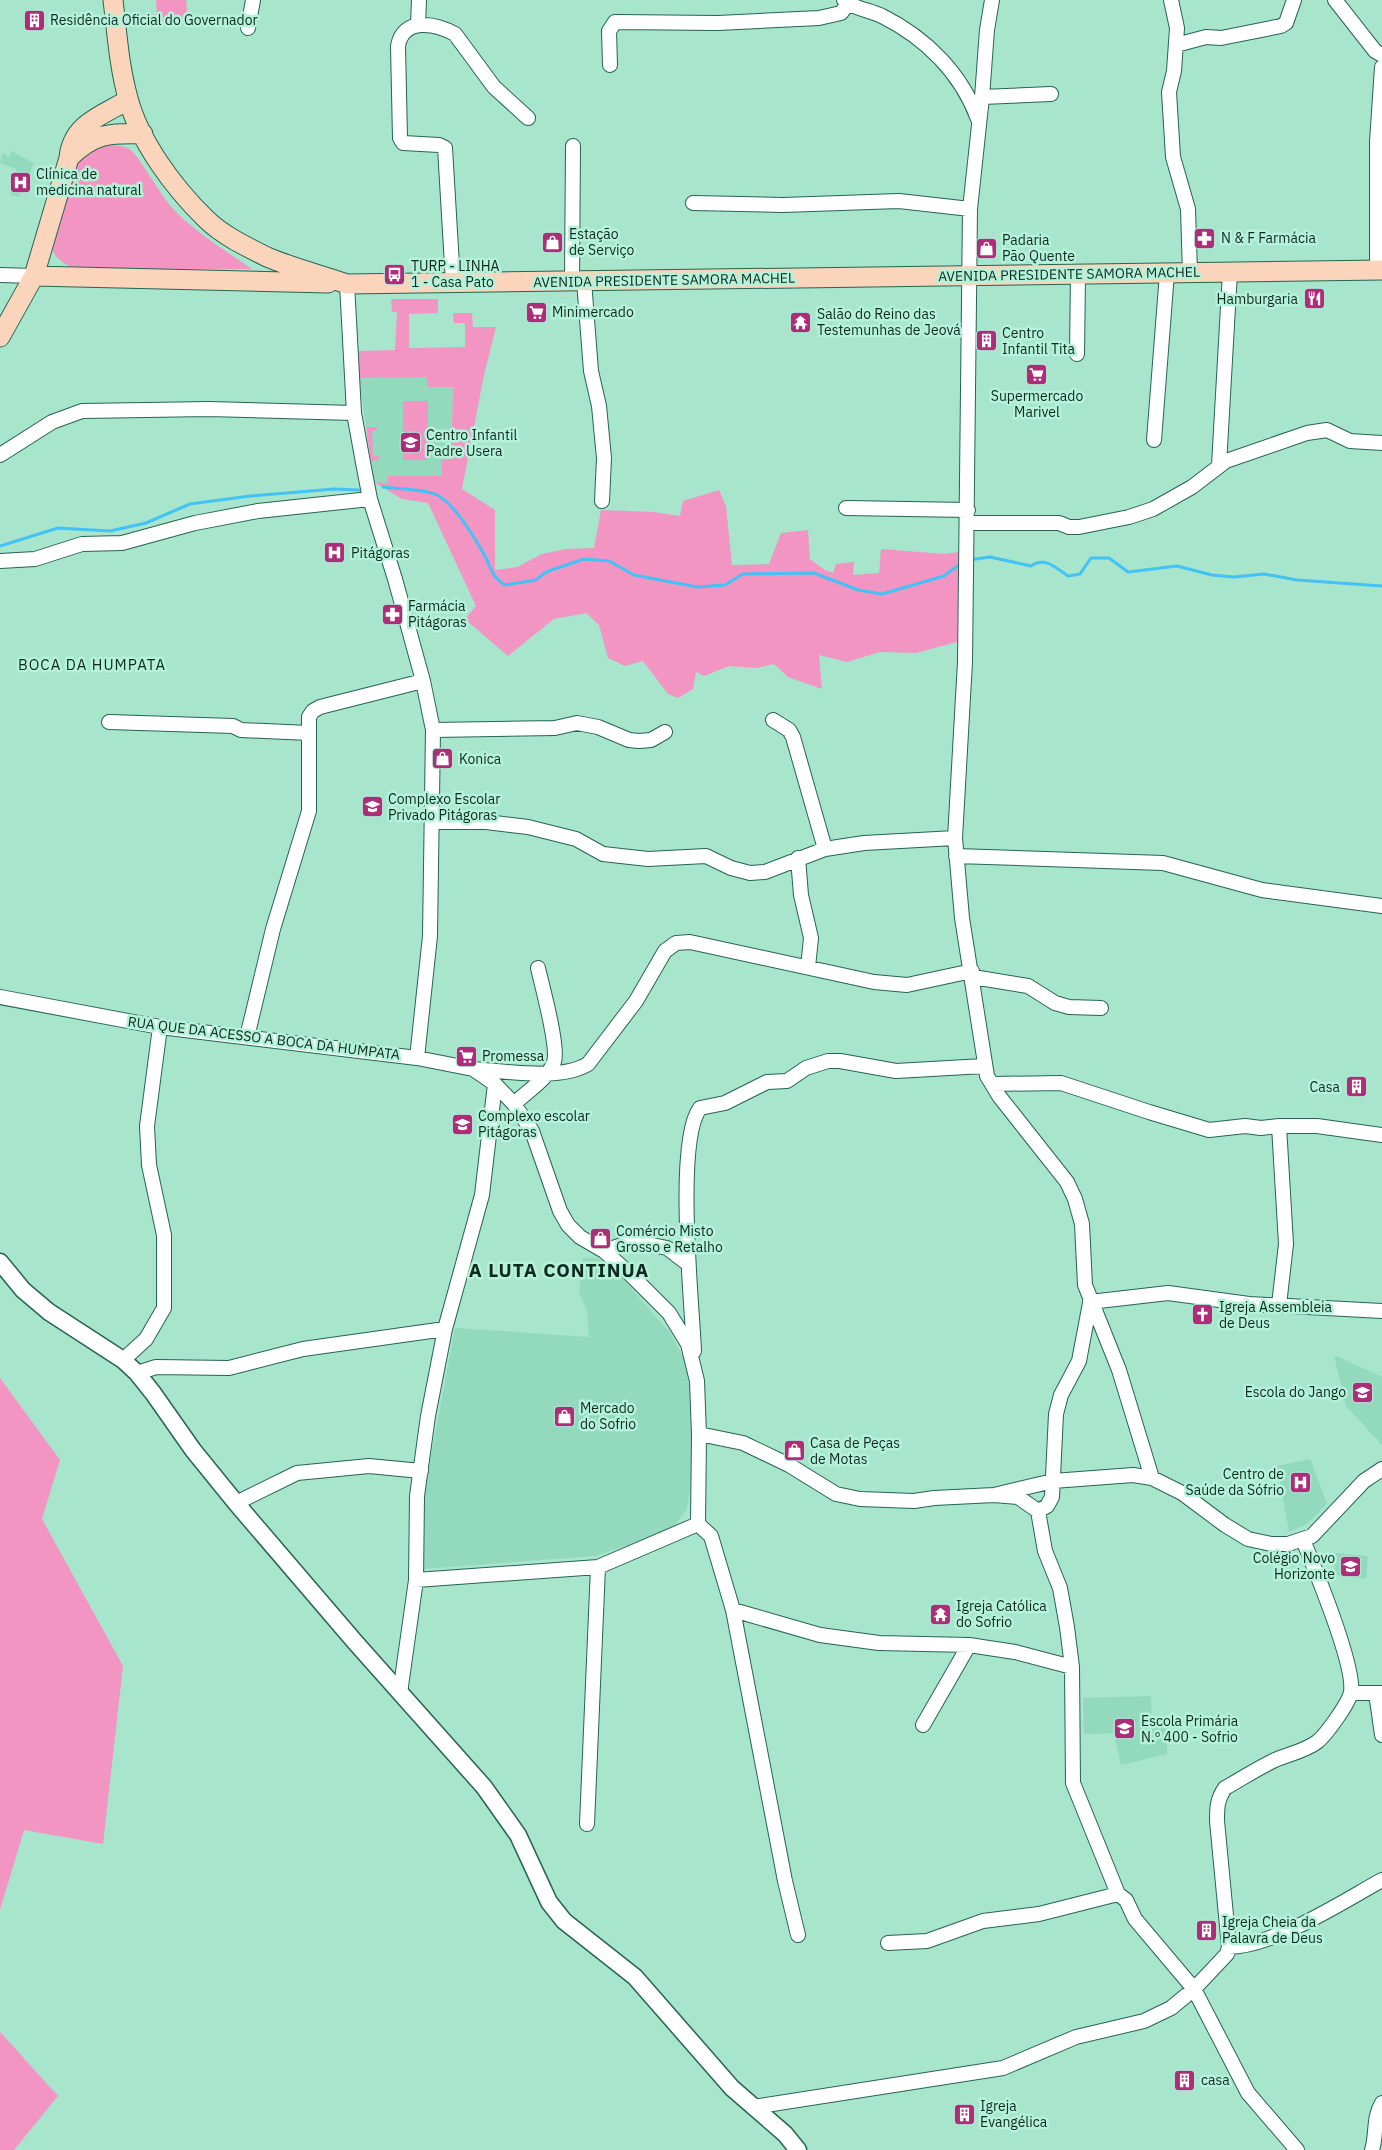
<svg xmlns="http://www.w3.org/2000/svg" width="1382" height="2150" font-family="'IBM Plex Sans',sans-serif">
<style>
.built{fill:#93d9be}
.green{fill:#f295c3}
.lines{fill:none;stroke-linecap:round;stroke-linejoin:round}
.stream{stroke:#42c2f5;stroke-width:3}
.minor-casing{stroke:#276451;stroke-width:16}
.tertiary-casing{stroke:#276451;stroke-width:19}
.secondary-casing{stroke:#276451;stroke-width:21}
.minor{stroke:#fff;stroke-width:14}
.tertiary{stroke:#fff;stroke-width:16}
.secondary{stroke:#fad5bb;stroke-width:19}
.labels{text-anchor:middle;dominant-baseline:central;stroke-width:5;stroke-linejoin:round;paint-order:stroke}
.poi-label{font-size:14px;fill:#102921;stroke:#b4f2da;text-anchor:start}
.street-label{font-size:14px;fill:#102921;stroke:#b4f2da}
.neighbourhood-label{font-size:15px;letter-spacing:1px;fill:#102921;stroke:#b4f2da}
.district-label{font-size:19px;font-weight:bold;letter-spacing:1px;fill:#102921;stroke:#b4f2da}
</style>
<rect width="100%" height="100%" fill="#a7e5cd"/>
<!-- built -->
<path class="built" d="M11,151L34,163L19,197L10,194L17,169L0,163L3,153L9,157Z
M448,376L453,387L449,488L374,482L359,378Z
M583,1258H597L623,1279L671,1334L686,1363L691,1401V1483L687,1509L675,1525L644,1540L595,1556L422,1569L424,1493L455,1328L589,1337L587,1312L579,1292Z
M1334,1355L1382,1377V1445L1346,1406Z
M1310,1459L1327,1504L1307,1524L1289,1532L1277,1466Z
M1336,1553L1368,1556L1366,1579L1334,1575Z
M1151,1696L1152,1725L1167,1724V1754L1121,1765L1114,1733L1084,1734L1083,1698Z"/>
<!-- green -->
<path class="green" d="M156,0H186L188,21L126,24L125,16L157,14Z
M103,145C112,146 125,144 132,151C148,169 158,193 175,211C198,234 226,251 252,269H76C61,263 54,257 49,242L73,166L85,153Z
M391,299H438V313L409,314V348L465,347V323H454L453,313H472L473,327H496L484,375L462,489L495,510V570L517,567L542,554L566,549L594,548L601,510L654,512L680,516L683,501L719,490L726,506L732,565L769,564L781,533L808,530L810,559L825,570L833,573L836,564L854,562L853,575L879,573L881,549L944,554L959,552L957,642L916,653L880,652L847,662L819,655L822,689L788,677L774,664L757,668L729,666L704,676L696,672L693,689L678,698L668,694L643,661L625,666L608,658L599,625L586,613L554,619L508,656L465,619L476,606L428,503L402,499L374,482L387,483L388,476H442V460L451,459L453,387H428L427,377L359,378V351L395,350L397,312H392Z
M403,401H428V460H403Z
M366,427H376L379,430L372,431L373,456H380L378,459L371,462Z
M0,1378L60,1460L42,1519L123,1666L103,1844L24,1830L0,1910Z
M0,2032L58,2096L14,2150H0Z"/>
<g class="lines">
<!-- stream -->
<path class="stream" d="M383,487C397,489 425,489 437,495C455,504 476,540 486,558C492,571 493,578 505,585L536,580L546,572L584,559L609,561L634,575L697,587L725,585L743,574L814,573L858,590L882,594L944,576L963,562
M0,546L58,528L110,531L146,523L190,504L250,496L334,489L359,490
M969,560L990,557L1031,566C1045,556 1056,568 1068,576L1080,574L1091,558H1109L1128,572L1177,566L1212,575L1234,577L1264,574L1297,580L1382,586"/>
<defs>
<path id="minor" d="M844,0C854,9 870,10 882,16C926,38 961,73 978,119
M992,0L987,30L982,97L970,209L965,662L955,838L962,918L987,1076L999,1096L1067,1182L1075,1199L1082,1224L1085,1285L1119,1370L1152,1478
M1171,0L1177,28L1174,71L1169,92L1173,157L1188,209L1190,273
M1335,0L1375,51L1382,55
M418,25L419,0
M248,28L253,0
M1176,45L1206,37L1221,38L1281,26L1286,23L1294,0
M610,65L609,31L615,22L718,23L819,18L841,13L848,4
M982,97L1051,94
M693,203L783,205L899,201L970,209
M1377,270V142L1382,67
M0,275L34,276
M572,281L573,146
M584,281L591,371L599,406L604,458L602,501
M453,282L445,148L439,145L403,143L400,138L398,46C403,17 435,23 455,34L494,87L528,118
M347,284L354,413L364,468L370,499L395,579L423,681L433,730L430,936L417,1058
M1077,354L1078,274
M1154,440L1167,273
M0,455L52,422L82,411L209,409L354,413
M1219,465L1230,272
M846,508L968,510
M967,523H1059L1069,527H1079L1129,517L1153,509L1192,487L1226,461L1307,433L1327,430L1350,441L1382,443
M0,561L35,559L82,544L122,543L195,523L258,511L370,499
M773,720L789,730L793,737L825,849
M109,722L233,726L241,730L309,733
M433,730L555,728L577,723L598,727L629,740L639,741L651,740L665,732
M432,822H486L528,827L576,839L603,854L648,859L706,856L731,868L750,873L765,872L825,849L864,843L955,838
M956,856L1163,863L1262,890L1382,906
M798,858L801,895L811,938L808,967
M973,977L1028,986L1055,1003L1069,1007L1101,1008
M0,997L160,1027L417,1058L473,1069L495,1084L514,1104L532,1131L560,1211L568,1225L580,1237L604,1251L631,1275L669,1313L688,1344L697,1381L699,1434L698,1524L598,1567L416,1580
M247,1037L273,929L309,811V717L313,711L320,707L423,681
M473,1069C505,1071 560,1081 588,1064L636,1001L665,951L676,943L690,942L874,982L907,985L972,971
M992,1084L1061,1083L1149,1112L1209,1130L1245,1126L1261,1128L1279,1126H1317L1382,1135
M514,1104C526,1092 548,1079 554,1062C559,1047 542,986 538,968
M1279,1126L1286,1244L1279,1305
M604,1251L633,1241L667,1248L688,1264
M1090,1302L1168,1293L1249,1304L1382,1311
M694,1351C692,1303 675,1141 700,1108L725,1103L767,1082L787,1081L806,1068L828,1061H840L896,1071L984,1066
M123,1360L146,1339L164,1308V1235L149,1165L147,1126L160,1027
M137,1373L156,1367L229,1368L303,1349L445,1329
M699,1434L743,1443L789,1465L836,1494L860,1499L914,1501L934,1498L994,1495L1053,1481L1133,1475L1152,1478L1182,1493L1225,1525L1248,1539L1271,1544H1288L1312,1536L1364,1481L1382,1469
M994,1495L1018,1497L1038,1511L1045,1551L1060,1588L1067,1627L1072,1667L1073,1783L1118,1894L1126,1900L1135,1919L1194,1989L1248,2093L1297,2150
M236,1503L297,1473L369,1466L421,1471
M1038,1511L1047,1506L1052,1497L1056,1414L1061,1395L1079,1361L1090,1303
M698,1524L711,1536L733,1610L785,1881L798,1935
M733,1610L820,1635L879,1643L969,1645L1015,1652L1072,1667
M400,1693L416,1580L417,1496L428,1416L445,1329L482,1195L495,1084
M1351,1693H1382
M1376,1693L1382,1735
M923,1725L969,1645
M587,1824L598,1567
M888,1943L927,1941L983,1921L1039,1914L1118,1894
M1229,1947C1275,1946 1342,1902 1382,1880
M753,2107L1003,2068L1076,2037L1144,2021L1171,2008L1194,1989L1227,1954L1229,1947L1217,1821C1217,1808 1217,1799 1225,1788C1241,1779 1258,1768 1275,1760C1289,1754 1305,1751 1317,1742C1326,1735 1349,1703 1351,1692C1355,1665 1315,1569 1303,1540
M1372,2150C1377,2134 1373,2117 1382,2103"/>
<path id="tertiary" d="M0,1262L23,1290L49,1312L123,1360L137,1373L153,1393L193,1450L236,1503L355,1642L484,1787L518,1835L549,1902L564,1921L635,1977L732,2088L785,2134L798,2150"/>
<path id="secondary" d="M113,0C117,33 119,66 128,98C139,141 174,188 206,219C222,235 247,247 267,257C293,268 321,275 347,284L1382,270
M69,158C93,133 110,133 143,134
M34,276L328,283
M0,337L34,276L69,158C72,124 101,116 128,100"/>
</defs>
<!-- minor casing -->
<use href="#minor" class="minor-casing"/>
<!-- tertiary casing -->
<use href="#tertiary" class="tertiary-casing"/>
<!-- secondary casing -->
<use href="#secondary" class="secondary-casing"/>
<!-- minor -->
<use href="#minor" class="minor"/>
<!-- tertiary -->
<use href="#tertiary" class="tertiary"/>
<!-- secondary -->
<use href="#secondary" class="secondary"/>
</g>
<!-- icons -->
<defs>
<symbol id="building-square" viewBox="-11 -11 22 22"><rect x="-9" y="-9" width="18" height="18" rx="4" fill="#ae2d79" stroke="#b4f2da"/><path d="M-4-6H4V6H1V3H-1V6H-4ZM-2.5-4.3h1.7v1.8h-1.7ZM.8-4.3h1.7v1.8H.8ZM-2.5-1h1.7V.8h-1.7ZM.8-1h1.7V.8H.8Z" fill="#fff"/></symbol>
<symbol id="hospital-square" viewBox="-11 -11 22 22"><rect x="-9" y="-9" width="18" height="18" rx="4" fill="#ae2d79" stroke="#b4f2da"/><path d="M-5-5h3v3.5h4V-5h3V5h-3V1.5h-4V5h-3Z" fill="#fff"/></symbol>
<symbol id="pharmacy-square" viewBox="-11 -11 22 22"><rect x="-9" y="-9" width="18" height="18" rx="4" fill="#ae2d79" stroke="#b4f2da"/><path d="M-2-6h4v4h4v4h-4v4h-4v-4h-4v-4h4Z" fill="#fff"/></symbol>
<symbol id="shop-square" viewBox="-11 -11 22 22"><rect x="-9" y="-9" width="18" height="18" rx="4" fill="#ae2d79" stroke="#b4f2da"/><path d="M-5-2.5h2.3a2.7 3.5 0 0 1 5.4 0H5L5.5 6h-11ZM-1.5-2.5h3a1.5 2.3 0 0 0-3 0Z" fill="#fff"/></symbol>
<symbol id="bus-square" viewBox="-11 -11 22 22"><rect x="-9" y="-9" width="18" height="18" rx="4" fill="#ae2d79" stroke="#b4f2da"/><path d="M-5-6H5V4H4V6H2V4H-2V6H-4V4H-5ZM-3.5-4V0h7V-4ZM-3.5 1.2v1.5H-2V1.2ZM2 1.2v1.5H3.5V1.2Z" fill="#fff"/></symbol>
<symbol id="restaurant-square" viewBox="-11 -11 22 22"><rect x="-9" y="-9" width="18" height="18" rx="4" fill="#ae2d79" stroke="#b4f2da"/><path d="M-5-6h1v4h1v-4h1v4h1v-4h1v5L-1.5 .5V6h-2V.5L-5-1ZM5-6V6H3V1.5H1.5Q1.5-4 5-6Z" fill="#fff"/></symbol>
<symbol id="supermarket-square" viewBox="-11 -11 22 22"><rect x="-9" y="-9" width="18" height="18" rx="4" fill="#ae2d79" stroke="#b4f2da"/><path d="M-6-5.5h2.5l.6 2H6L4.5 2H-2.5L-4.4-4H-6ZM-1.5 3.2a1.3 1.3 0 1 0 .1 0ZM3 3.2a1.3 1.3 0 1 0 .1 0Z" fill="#fff"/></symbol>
<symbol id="temple-square" viewBox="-11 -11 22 22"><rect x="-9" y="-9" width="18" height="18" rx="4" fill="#ae2d79" stroke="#b4f2da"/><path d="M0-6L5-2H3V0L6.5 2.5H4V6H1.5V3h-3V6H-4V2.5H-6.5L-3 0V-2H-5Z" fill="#fff"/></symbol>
<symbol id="school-square" viewBox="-11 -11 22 22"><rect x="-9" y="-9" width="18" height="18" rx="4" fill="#ae2d79" stroke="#b4f2da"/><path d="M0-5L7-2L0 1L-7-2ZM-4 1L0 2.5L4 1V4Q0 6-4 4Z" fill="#fff"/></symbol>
<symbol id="church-square" viewBox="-11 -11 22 22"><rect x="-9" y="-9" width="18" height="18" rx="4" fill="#ae2d79" stroke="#b4f2da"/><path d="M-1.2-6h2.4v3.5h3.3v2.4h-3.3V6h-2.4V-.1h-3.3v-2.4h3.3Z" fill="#fff"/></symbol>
<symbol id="university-square" viewBox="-11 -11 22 22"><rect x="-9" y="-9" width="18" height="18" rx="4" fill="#ae2d79" stroke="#b4f2da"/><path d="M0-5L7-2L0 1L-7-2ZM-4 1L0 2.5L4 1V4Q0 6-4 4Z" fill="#fff"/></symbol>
</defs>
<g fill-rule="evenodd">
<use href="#building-square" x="22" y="8" width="25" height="25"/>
<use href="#hospital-square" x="8" y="170" width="25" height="25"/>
<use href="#pharmacy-square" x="1192" y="226" width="25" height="25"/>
<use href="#shop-square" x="540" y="230" width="25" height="25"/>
<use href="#shop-square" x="974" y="236" width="25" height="25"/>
<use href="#bus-square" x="382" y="262" width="25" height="25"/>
<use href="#restaurant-square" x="1302" y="286" width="25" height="25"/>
<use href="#supermarket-square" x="524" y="300" width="25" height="25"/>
<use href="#temple-square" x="788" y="310" width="25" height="25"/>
<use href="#building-square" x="974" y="328" width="25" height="25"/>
<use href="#supermarket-square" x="1024" y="362" width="25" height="25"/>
<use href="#school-square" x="398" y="430" width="25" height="25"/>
<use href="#hospital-square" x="322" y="540" width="25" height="25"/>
<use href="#pharmacy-square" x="380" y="602" width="25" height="25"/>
<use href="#shop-square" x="430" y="746" width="25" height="25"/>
<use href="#school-square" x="360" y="794" width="25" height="25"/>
<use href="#supermarket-square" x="454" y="1044" width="25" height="25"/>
<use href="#building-square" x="1344" y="1074" width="25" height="25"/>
<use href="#school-square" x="450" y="1112" width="25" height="25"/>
<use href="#shop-square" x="588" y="1226" width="25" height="25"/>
<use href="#church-square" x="1190" y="1302" width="25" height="25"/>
<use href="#school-square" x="1350" y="1380" width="25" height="25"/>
<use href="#shop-square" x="552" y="1404" width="25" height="25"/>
<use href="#shop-square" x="782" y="1438" width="25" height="25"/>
<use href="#hospital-square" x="1288" y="1470" width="25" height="25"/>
<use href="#university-square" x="1338" y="1554" width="25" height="25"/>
<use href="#temple-square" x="928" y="1602" width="25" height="25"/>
<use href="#school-square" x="1112" y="1716" width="25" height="25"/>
<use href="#building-square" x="1194" y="1918" width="25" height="25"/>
<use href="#building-square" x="1172" y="2068" width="25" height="25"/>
<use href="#building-square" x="952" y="2102" width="25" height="25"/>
</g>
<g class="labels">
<!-- poi labels -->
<g class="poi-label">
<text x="50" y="20">Residência Oficial do Governador</text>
<text x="36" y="174">Clínica de<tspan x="36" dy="16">medicina natural</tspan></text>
<text x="569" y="234">Estação<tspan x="569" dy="16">de Serviço</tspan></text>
<text x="1221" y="238">N &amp; F Farmácia</text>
<text x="1002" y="240">Padaria<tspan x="1002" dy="16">Pão Quente</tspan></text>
<text x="411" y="266">TURP - LINHA<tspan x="411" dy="16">1 - Casa Pato</tspan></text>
<text x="1298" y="299" text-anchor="end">Hamburgaria</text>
<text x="552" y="312">Minimercado</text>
<text x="817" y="314">Salão do Reino das<tspan x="817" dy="16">Testemunhas de Jeová</tspan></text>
<text x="1002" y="333">Centro<tspan x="1002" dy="16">Infantil Tita</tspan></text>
<text x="1037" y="396" text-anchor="middle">Supermercado<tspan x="1037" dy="16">Marivel</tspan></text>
<text x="426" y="435">Centro Infantil<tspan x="426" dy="16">Padre Usera</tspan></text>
<text x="351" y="553">Pitágoras</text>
<text x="408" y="606">Farmácia<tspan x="408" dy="16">Pitágoras</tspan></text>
<text x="459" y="759">Konica</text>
<text x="388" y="799">Complexo Escolar<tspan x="388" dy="16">Privado Pitágoras</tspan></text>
<text x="482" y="1056">Promessa</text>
<text x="1340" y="1087" text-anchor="end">Casa</text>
<text x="478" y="1116">Complexo escolar<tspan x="478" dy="16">Pitágoras</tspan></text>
<text x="616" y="1231">Comércio Misto<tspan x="616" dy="16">Grosso e Retalho</tspan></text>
<text x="1219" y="1307">Igreja Assembleia<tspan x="1219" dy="16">de Deus</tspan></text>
<text x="1346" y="1392" text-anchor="end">Escola do Jango</text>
<text x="580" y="1408">Mercado<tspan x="580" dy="16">do Sofrio</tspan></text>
<text x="810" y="1443">Casa de Peças<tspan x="810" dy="16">de Motas</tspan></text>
<text x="1284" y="1474" text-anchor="end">Centro de<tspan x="1284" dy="16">Saúde da Sófrio</tspan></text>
<text x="1335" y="1558" text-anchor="end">Colégio Novo<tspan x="1335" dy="16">Horizonte</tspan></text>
<text x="956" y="1606">Igreja Católica<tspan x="956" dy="16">do Sofrio</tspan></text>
<text x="1141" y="1721">Escola Primária<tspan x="1141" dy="16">N.º 400 - Sofrio</tspan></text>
<text x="1222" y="1922">Igreja Cheia da<tspan x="1222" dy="16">Palavra de Deus</tspan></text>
<text x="1201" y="2080">casa</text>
<text x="980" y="2106">Igreja<tspan x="980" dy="16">Evangélica</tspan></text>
</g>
<!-- street labels -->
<g class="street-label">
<text transform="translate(1069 274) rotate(-1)">AVENIDA PRESIDENTE SAMORA MACHEL</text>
<text transform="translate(664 280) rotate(-1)">AVENIDA PRESIDENTE SAMORA MACHEL</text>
<text transform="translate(264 1038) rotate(7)">RUA QUE DA ACESSO A BOCA DA HUMPATA</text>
</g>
<!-- neighbourhood labels -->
<g class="neighbourhood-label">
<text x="92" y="664">BOCA DA HUMPATA</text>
</g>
<!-- district labels -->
<g class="district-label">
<text x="559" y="1270">A LUTA CONTINUA</text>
</g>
</g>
</svg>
